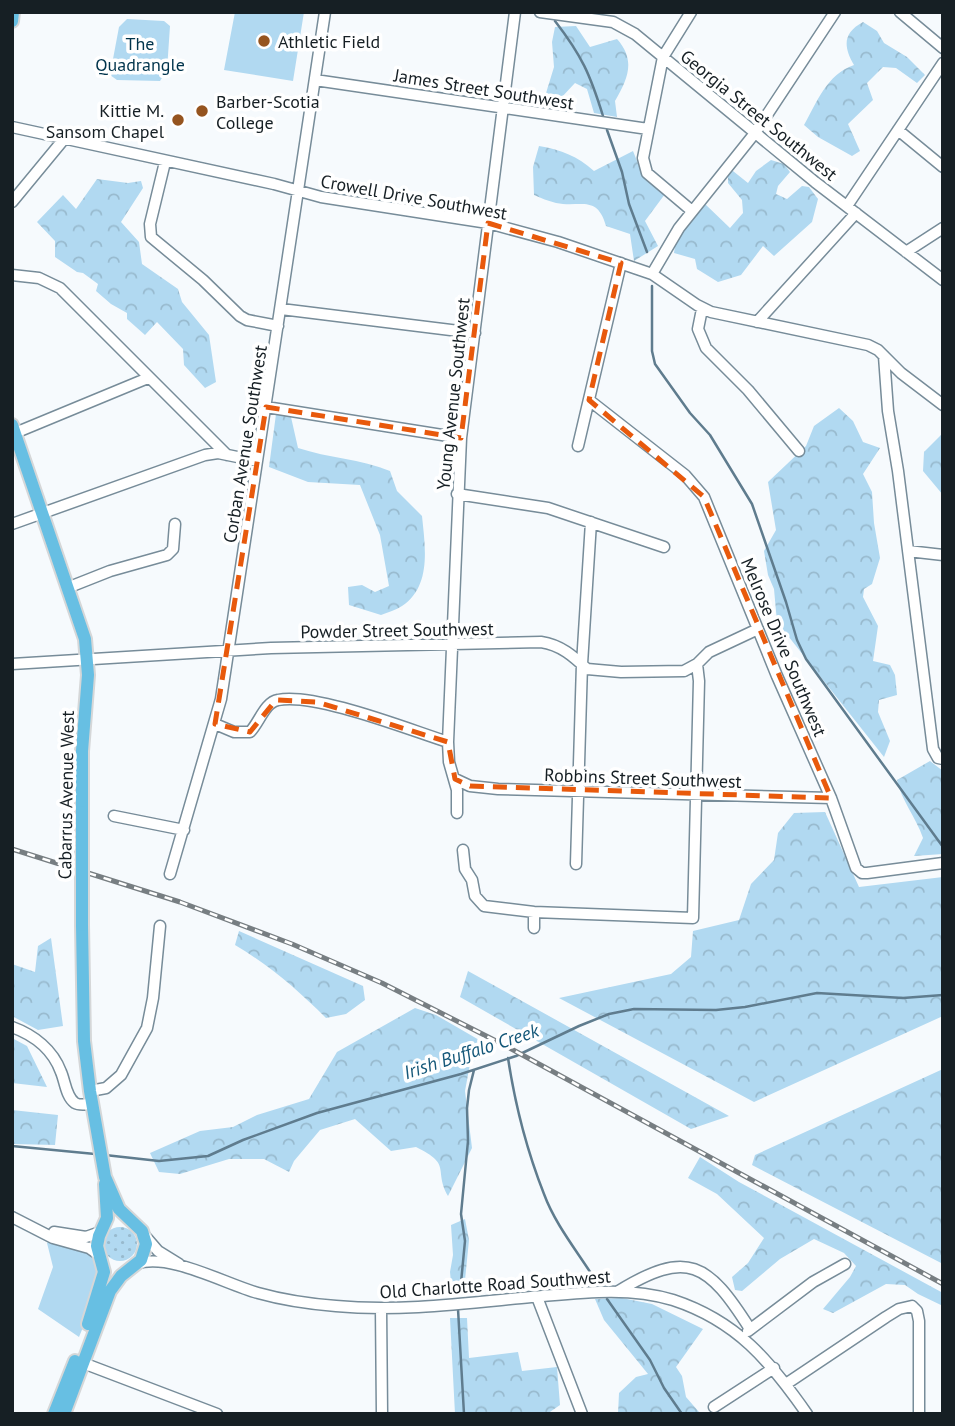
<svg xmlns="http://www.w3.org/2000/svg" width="955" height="1426" font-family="'PT Sans',sans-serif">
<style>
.grass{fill:url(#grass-dots)}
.forest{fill:url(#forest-crowns)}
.park{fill:#b1d9f1}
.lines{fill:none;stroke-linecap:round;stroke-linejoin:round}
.stream{stroke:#5f7c8e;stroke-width:2.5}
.minor-casing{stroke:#778c99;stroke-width:13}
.major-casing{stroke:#d5d7d8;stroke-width:16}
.minor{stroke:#fff;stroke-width:10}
.major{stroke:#67bfe3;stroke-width:12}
.rail-casing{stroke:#777e82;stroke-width:5}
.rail{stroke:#fff;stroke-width:2.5;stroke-dasharray:8;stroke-linecap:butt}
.major-bridge-casing{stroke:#d5d7d8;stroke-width:16;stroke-linecap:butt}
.major-bridge{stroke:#67bfe3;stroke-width:12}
.marked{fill:none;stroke:#e8590c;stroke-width:5;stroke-dasharray:14 9;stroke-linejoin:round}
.poi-dot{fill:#95541f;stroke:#fff;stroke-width:2.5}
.labels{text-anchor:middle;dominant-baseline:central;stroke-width:7;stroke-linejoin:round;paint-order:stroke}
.poi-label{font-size:18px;fill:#161f24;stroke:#fff;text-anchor:start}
.park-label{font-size:18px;fill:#00344c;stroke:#fff}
.street-label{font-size:18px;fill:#161f24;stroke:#fff}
.water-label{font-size:19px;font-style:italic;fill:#155879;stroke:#fff}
</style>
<defs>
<pattern id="grass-dots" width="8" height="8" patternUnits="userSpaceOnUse" patternTransform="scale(1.75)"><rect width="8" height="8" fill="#b1d9f1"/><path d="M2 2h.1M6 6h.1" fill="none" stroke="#98bace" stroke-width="1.8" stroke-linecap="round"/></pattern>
<pattern id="forest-crowns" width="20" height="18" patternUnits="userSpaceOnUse" patternTransform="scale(1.75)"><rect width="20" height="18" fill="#b1d9f1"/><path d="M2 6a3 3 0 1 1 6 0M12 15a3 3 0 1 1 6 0" fill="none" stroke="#98bace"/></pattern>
</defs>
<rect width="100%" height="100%" fill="#f6fafd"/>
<!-- grass -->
<path class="grass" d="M103 1244a17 17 0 1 1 34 0a17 17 0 1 1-34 0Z"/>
<!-- forest -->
<path class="forest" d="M863,22L877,31L884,43L907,57L925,75L917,83L896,68L883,67L867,83L873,100L848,124L860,151L852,156L818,137L804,125C817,102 827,74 854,65C843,46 843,33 863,22Z
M576,26L590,47L617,39C636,60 628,79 615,101L617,117L594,113L587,89L575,83L560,99L543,103L554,67L552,42L555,27Z
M539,146C562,150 577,156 594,171L633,151L641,171L665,194L645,221L658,246L634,261L630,234L606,226C597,194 580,208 556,203C548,201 541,198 534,195L533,167Z
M771,160L784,164L790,172L778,186L776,194L787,199L802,186L809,187L818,199L812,222L774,256L763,246L741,275L718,282L697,269L695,259L674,253L676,239L704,203L730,228L743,213L742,200L728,183V172L733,171L748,183L756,171Z
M97,179L128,183L141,181L143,188L121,222L139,242L142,264L178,289L182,302L209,335L216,382L205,388L184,365L183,349L157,322L145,335L127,319V313L111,304L96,291L98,284L83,273L77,272L55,257V241L37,222L63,195L76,209Z
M839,408L853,421L863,442L880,448L863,474L872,492L874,523L880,558L872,584L864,589L863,597L878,626L873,661L890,665L895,675L897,695L879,700L878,712L890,741L884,757L777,622L774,589L768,575L764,551L776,530L768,482L806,446L814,426Z
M276,414L291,417L298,448C328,458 361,459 390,471L397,491L422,516C425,546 432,586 402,606C396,610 388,612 381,615L349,605L348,587L362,585L375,592L389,586L380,535L360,485L308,482L269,467Z
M943,433V495L923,471L924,452Z
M930,761L943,771V854L914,856L923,838C916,817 901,800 897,780Z
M825,812L859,887L943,877V1016L754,1102L559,998L671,974L691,957L693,931L739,920L751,884L774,860L778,833L794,813Z
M239,931L363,986L365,1000L346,1014L326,1018C298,990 269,965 235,945Z
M51,938L63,1026L38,1030L12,1016V964L35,972L38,946Z
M468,971L729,1116L691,1129L460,997Z
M415,1008L436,1015L493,1048L470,1064L465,1091L472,1148L448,1196C433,1169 453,1165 416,1147L391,1151L355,1119L320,1130L294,1161L289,1172L264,1159H229L180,1174L159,1172L150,1153L200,1131L233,1127L257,1115L309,1099L337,1052Z
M12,1038L27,1046L47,1087L12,1083Z
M943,1069V1264L752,1165L755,1155Z
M12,1110L58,1115L55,1145L12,1144Z
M700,1157L739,1182L943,1293V1306L918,1294L905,1285L886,1284L833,1313L823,1309L850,1277L856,1266L844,1253L814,1239L780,1259L742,1291L735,1290L732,1277L748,1263L764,1238L717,1194L688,1178Z
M465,1219L469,1240L464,1290L452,1292L450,1272L453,1255L451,1225Z
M622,1298L652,1304L703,1329L676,1367L682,1376L686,1397L699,1412L727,1414H618L619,1393L636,1377L648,1374L604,1320L595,1299Z
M450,1318H467L469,1358L518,1352L522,1371L557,1367L560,1405L547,1414H455Z"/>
<!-- park -->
<path class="park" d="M235,12H304L293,81L224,70Z
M127,19L164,21L170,26L167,70L160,81L117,80L110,75L119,27Z
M51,1240L95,1255L100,1266L90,1310L79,1337L38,1309L53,1267L47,1243Z"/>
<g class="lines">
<!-- stream -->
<path class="stream" d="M555,21C582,56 590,74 603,116
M607,130L622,172L629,204L647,252
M652,286V351L655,364L690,413L710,435L752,504L786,602L797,640L806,659L943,847
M508,1058C515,1104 527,1151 544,1194C555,1224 577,1251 594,1278
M12,1146L95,1154
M105,1155L159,1161L208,1156L243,1140L317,1113L461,1074L516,1056L579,1026L609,1014L634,1009L716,1010L745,1007L817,993L903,998L943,995
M460,1293L465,1241L461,1214L468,1141L467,1108L469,1090L474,1070
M607,1299L650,1360L664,1388L682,1414
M458,1309L464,1414"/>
<defs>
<path id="minor" d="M540,12L613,22L635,34L815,182L943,280
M691,12L663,57L643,158L647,173L692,211
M900,12L943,48
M315,80L648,129
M12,127L274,184L321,197L488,223L558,242L652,274L697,305L711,312L868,345L878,350L901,373L943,405
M898,130L943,167
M165,162L150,224L151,237L203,280L240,316L247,320L278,326
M12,202L64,139
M847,206L943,63
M906,252L943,228
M652,274L679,228L755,133L835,12
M12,275L39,278L60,288L227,455
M281,309L475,333
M702,309L698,329L706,348L748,390L799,451
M757,322L856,213
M884,356L888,411L898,471L933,749L938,758L943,759
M589,400L685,475L704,497L777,676L831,798L856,868L862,873H867L943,863
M266,407L461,438
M15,433L148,378
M578,446L621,263
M457,494L548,508L664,547
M12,524L205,455L218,453L257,461
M908,551L943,555
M67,588L110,571L167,555L173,549L175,524
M12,664L271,648L541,642C561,645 573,656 587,669L621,672L684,671L697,664L709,652L758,629
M215,724L234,732H250C259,723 265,702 278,700C314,692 410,730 448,742
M455,779L470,786L498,789L831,798
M457,813V790L449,762L448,742L461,438L515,12
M114,816L184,830
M463,850L465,869L472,880L475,896L484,906L534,912L693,918L699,681L697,664
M576,864L582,664L591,522
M170,874L221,699L325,12
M534,928V912
M12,1027C34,1035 53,1050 61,1072C65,1081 66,1097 75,1103C80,1106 86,1104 92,1104
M90,1091L106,1088L121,1075L147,1028L153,998L160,926
M12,1217L53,1238L89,1248L99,1255
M54,1232L86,1237L100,1232
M145,1236L158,1251L179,1264
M136,1264C169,1252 225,1284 258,1293C283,1300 310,1304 336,1306C400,1312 467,1303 531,1297C578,1293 628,1286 673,1300C737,1321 770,1361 807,1414
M617,1292C688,1248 708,1263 750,1329
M537,1297L582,1414
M381,1308L382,1414
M748,1331L813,1282L845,1264
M83,1363L217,1414
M786,1384L886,1317L899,1309L912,1306L917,1311L919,1321V1414
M714,1407L774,1368"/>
<path id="major" d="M12,21L13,12
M12,425L85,639L88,675L82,751V812
M88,1324L104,1272L97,1246L99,1236L107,1218L105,1184
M54,1414L75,1361
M64,1414L110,1291L121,1276L141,1260L146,1244L142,1231L119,1209L105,1177L90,1091L84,1041L82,925"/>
</defs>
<!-- minor casing -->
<use href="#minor" class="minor-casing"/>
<!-- major casing -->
<use href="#major" class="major-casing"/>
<!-- minor -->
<use href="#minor" class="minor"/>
<!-- major -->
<use href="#major" class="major"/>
<defs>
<path id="rail" d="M12,849L180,902L292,944L382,983L504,1045L943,1284"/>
</defs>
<!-- rail casing -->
<use href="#rail" class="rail-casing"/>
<!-- rail -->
<use href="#rail" class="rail"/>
<defs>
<path id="major-bridge" d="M82,812V925"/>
</defs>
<!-- major-bridge casing -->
<use href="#major-bridge" class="major-bridge-casing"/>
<!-- major-bridge -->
<use href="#major-bridge" class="major-bridge"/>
</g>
<!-- marked area -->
<path class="marked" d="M488,223L621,263L589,400L704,497L831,798L470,786L455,779L448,742L317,702L276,700L250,732L215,724L266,407L461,438Z"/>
<!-- markers -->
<g class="poi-dot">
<circle cx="264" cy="41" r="7"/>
<circle cx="202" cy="111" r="7"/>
<circle cx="178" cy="120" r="7"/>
</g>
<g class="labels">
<!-- poi labels -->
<g class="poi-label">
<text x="278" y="41">Athletic Field</text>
<text x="216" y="101">Barber-Scotia<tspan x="216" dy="21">College</tspan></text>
<text x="164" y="110" text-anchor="end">Kittie M.<tspan x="164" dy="21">Sansom Chapel</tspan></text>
</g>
<!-- park labels -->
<g class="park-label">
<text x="140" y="43">The<tspan x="140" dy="21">Quadrangle</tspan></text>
</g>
<!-- street labels -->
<g class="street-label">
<text transform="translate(484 89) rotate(9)">James Street Southwest</text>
<text transform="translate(759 115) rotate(39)">Georgia Street Southwest</text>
<text transform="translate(414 197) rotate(10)">Crowell Drive Southwest</text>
<text transform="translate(453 394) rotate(-84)">Young Avenue Southwest</text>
<text transform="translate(245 444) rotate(-81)">Corban Avenue Southwest</text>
<text transform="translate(397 630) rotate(-1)">Powder Street Southwest</text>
<text transform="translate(784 647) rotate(67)">Melrose Drive Southwest</text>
<text transform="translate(643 778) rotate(2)">Robbins Street Southwest</text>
<text transform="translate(66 795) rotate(-89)">Cabarrus Avenue West</text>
<text transform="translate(495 1284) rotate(-4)">Old Charlotte Road Southwest</text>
</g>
<!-- water labels -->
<g class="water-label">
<text transform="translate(471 1051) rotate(-18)">Irish Buffalo Creek</text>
</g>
</g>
<!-- border -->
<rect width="955" height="1426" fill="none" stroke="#161f24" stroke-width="28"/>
</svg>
